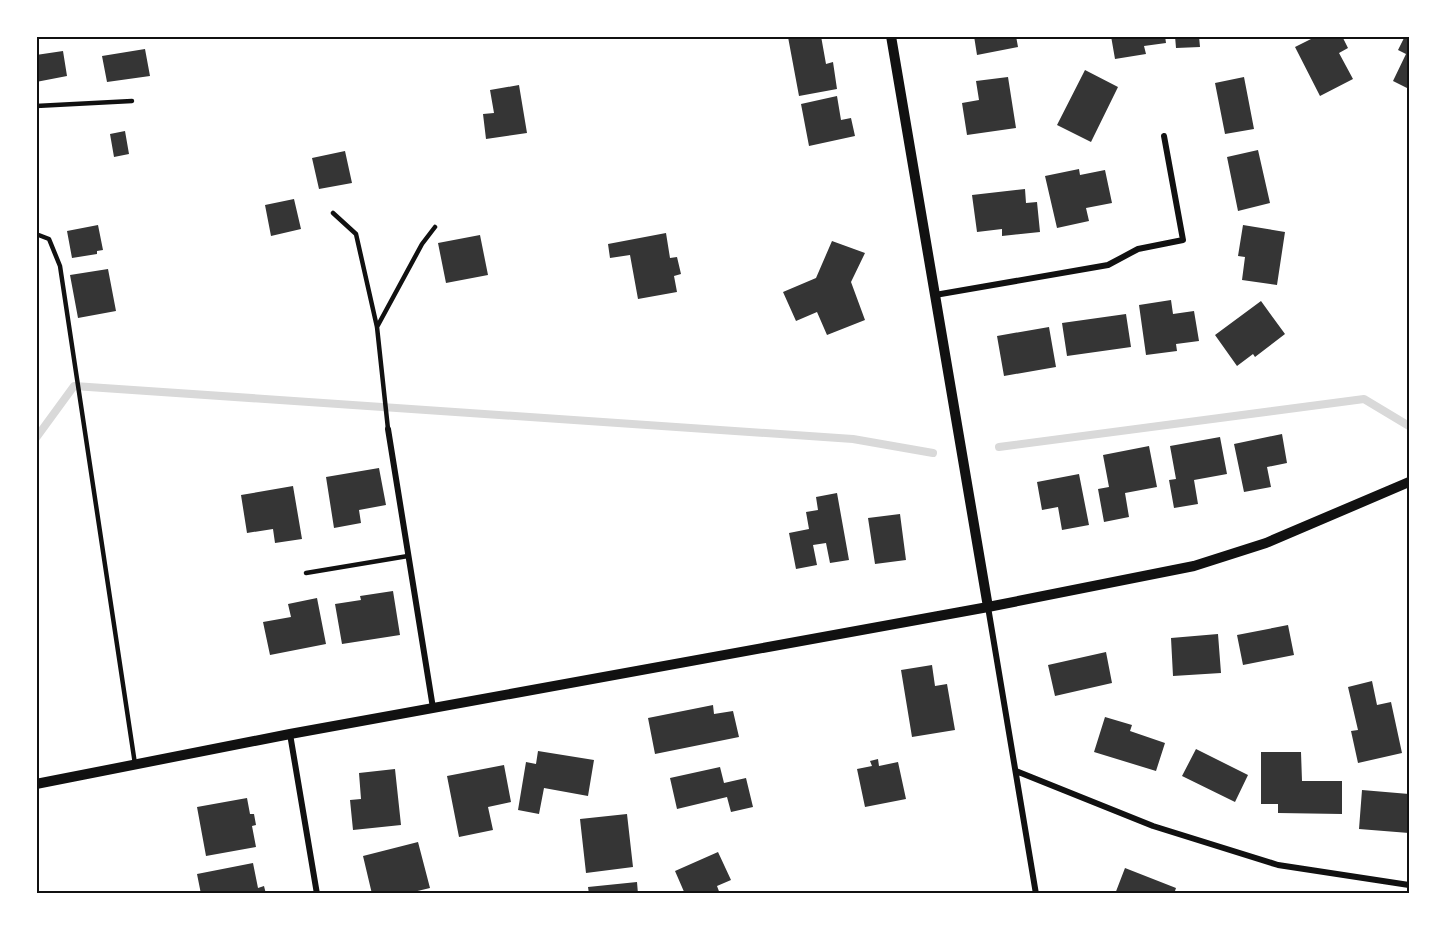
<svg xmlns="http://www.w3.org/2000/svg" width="1445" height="930" font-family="Bitter,serif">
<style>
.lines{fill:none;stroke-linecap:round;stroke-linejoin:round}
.stream{stroke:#d9d9d9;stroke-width:8}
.building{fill:#353535}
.service{stroke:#111;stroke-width:4.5}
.minor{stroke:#111;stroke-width:6}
.tertiary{stroke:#111;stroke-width:10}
.neatline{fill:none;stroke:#111;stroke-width:2}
</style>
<rect width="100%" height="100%" fill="#fff"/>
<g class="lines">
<!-- stream -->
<path class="stream" d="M36,438L74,386L853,439L933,453
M999,447L1364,399L1409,426"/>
</g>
<!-- building -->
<path class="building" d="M795,36H821L826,64L833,62L837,89L799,96L788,37Z
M974,36H1016L1018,47L977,55Z
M1111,36H1165L1166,43L1144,46L1146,54L1115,59Z
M1175,36H1199L1200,47L1176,48Z
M1317,36H1342L1348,48L1339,53L1353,79L1320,96L1295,47Z
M1405,36H1409V89L1393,81L1406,54L1398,50Z
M145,49L150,76L107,82L102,56Z
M63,51L67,76L36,82V55Z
M1085,70L1118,87L1091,142L1057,125Z
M1008,77L1016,128L967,135L962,103L979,100L976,81Z
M1244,77L1254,129L1225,134L1215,83Z
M519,85L527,133L486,139L483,114L494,113L490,90Z
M837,96L841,120L851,118L855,136L809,146L801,104Z
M125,131L129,154L114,157L110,134Z
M1258,150L1270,203L1238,211L1227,157Z
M345,151L352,183L319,189L312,158Z
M1079,169L1080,175L1105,170L1112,203L1086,208L1089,221L1057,228L1045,176Z
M1025,189L1026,203L1037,202L1040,232L1002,236V229L977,232L972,195Z
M294,199L301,229L271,236L265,205Z
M98,225L103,250L97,251V254L72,258L67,231Z
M1243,225L1285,232L1277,285L1242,280L1245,257L1238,256Z
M666,233L670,258L677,257L681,274L674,276L677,292L638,299L630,255L610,258L608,244Z
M480,235L488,275L446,283L438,243Z
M832,241L865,253L851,282L865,320L827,335L817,312L796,321L783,292L816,278Z
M108,269L116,311L78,318L70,275Z
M1171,300L1173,314L1194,311L1199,341L1176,344L1177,351L1146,355L1139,305Z
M1261,301L1285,334L1255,357L1253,354L1237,366L1215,335Z
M1126,314L1131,347L1067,356L1062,323Z
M1049,327L1056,367L1004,376L997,336Z
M1282,434L1287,463L1267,467L1271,487L1244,492L1234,444Z
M1220,437L1227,474L1194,480L1198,504L1174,508L1169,480L1176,479L1170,446Z
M1149,446L1157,487L1125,493L1129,517L1104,522L1098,489L1109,487L1103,455Z
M379,468L386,505L359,510L361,523L334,528L326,477Z
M1079,474L1089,525L1062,530L1058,507L1042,510L1037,482Z
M293,486L302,539L275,543L273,529L247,533L241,495Z
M837,493L849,560L830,563L826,543L813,545L817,565L796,569L789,533L809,529L806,512L818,510L816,497Z
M900,514L906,560L875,564L868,518Z
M393,591L400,635L342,644L335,604L361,600L360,596Z
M317,598L326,644L270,655L263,622L291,617L288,604Z
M1288,625L1294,655L1243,665L1237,635Z
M1218,634L1221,673L1173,676L1171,638Z
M1106,652L1112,683L1055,696L1048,665Z
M932,665L935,686L947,684L955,730L912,737L901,670Z
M1372,681L1377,705L1391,702L1402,753L1358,763L1351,731L1358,730L1348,687Z
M713,705L714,714L733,711L739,737L655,754L648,718Z
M1105,717L1132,725L1130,731L1165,743L1156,771L1094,752Z
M1196,749L1248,775L1235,802L1182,776Z
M538,751L594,760L588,796L544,788L539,814L518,810L526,762L536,764Z
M1261,752H1301L1302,781H1342V814L1278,813V804H1261Z
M878,759L879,766L898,762L906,799L865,807L857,769L872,766L870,761Z
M504,765L511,802L488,807L493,830L459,837L447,776Z
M720,767L724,783L746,778L753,807L731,812L727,797L677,809L670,778Z
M395,769L401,825L353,830L350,800L361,799L359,773Z
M1362,790L1409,794V833L1359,829Z
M247,798L250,814H254L256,825L252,826L256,847L206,856L197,807Z
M627,814L633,867L586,873L580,819Z
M418,842L430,888L405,894H372L363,856Z
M718,852L731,880L717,886L720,894H685L675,871Z
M253,863L258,888L264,886L266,894H201L197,874Z
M1125,868L1176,888L1174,894H1115Z
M637,882L638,894H589L588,887Z"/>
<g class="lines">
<!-- service -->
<path class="service" d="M36,106L132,101
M333,213L356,234L377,327L388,429
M36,234L49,239L60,266L135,764
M377,327L422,244L435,227
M306,573L408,556"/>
<!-- minor -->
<path class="minor" d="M935,295L1108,265L1138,249L1183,240L1164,136
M388,429L433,708
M988,607L1036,894
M290,734L317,894
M1016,771L1153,826L1278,865L1409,885"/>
<!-- tertiary -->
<path class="tertiary" d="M891,36L988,607
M36,784L290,734L988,607L1194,566L1266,543L1409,482"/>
</g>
<!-- border -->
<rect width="1445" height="930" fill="none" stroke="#ffffff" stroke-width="75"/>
<rect x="38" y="38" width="1370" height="854" class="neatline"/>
</svg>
